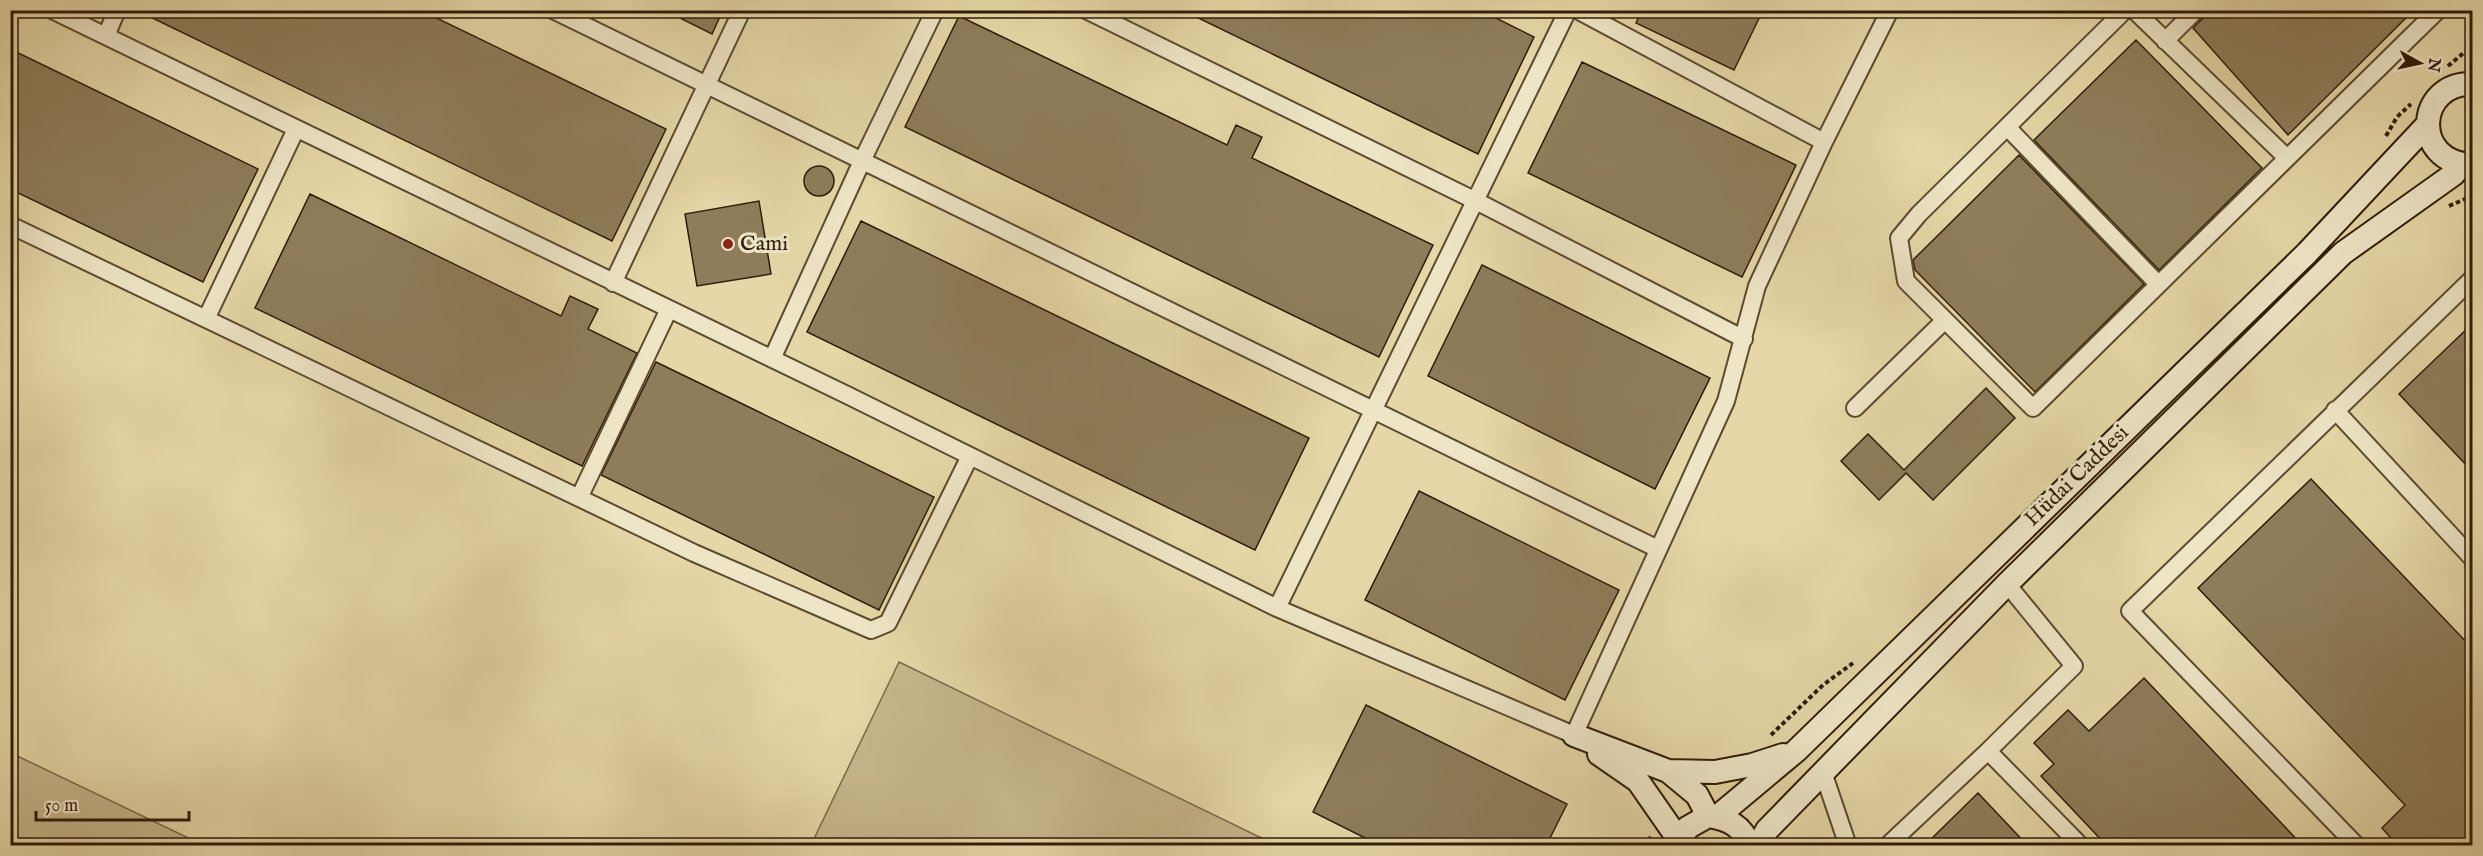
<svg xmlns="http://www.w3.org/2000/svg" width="2483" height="856" font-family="'IM FELL English',serif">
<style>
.green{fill:#c6b78c;stroke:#7a6a4a;stroke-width:1.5}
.building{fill:#8e7d5a;stroke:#2f1c07;stroke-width:1.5}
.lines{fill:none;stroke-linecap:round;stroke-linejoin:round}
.street-casing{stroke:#5c4b2f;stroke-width:20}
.secondary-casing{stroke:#2f1c07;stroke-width:26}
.path{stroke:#2f1c07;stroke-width:4;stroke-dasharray:4.5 3;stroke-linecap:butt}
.street{stroke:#eee5c6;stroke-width:16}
.secondary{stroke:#eee5c6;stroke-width:22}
.poi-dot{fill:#8f2418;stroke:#eee5c6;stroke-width:2}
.labels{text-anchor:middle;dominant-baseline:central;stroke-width:6;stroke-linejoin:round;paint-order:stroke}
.poi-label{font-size:22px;fill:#2f1c07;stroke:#eee5c6;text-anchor:start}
.street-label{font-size:22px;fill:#2f1c07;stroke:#eee5c6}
</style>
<rect width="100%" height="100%" fill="#e5d7a7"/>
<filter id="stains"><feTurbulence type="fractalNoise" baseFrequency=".00333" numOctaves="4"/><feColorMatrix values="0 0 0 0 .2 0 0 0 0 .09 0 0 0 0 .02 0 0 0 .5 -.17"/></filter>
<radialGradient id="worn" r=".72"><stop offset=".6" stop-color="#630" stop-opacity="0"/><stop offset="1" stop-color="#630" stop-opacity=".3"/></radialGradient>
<!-- green -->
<path class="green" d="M899,662L1276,845H811Z
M10,753H11L203,845H11Z"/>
<!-- building -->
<path class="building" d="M136,10H420L666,129L612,241Z
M664,10H723L712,34Z
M1182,10H1480L1534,37L1478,154Z
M1642,10H1763L1734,70L1636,23Z
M2206,10H2414L2288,135L2193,28L2204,17Z
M959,16L1227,145L1236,125L1262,137L1252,158L1433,245L1379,357L905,127Z
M2136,40L2262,168L2159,270L2034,140Z
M10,49L258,169L203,282L10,189Z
M1582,62L1796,165L1742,277L1528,173Z
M2019,155L2144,284L2035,392L1915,270L1913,260Z
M804 181a15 15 0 1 1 30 0a15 15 0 1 1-30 0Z
M310,194L561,316L570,296L598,309L588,329L637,353L582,466L255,308Z
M759,201L771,274L697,286L685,214Z
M861,221L1309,438L1255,550L807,332Z
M1482,265L1710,378L1655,489L1428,376Z
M2472,324V471L2399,394Z
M656,362L934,497L879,610L601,475Z
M1986,388L2015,418L1933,500L1906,473L1879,500L1841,461L1868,434L1904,470Z
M2311,479L2472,648V846H2398L2382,828L2405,805L2198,588Z
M1419,491L1619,590L1565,700L1365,600Z
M2144,678L2303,846H2107L2041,776L2054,764L2034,743L2068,710L2089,731Z
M1366,705L1567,804L1546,846H1381L1313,812Z
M1978,793L2028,846H1924Z"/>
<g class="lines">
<defs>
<path id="street" d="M52,10L847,395L1277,608L1574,735L1726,401L1757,286L1824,142L1890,10
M553,10L1658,549
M1086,10L1476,201L1744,339
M1577,10L1824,142
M2125,10L1919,214L1899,238L1906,281L2033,408L2438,10
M2134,10L2287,158
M106,36L117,10
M2165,41L2196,10
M2007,127L2158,284
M10,225L694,553L871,630L888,623L970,456
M613,283L742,10
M206,319L296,129
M772,359L862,161L935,10
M1855,408L1945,320
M2335,410L2472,558
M579,498L669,309
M1277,608L1568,10
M1988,751L2074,666L2007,584
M1823,772L1848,846
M1887,846L1988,751L2081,846
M2357,846L2130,611L2472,279"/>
<path id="secondary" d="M2472,84C2417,82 2410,162 2472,165
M1574,735L1668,771L1697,795L1708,816
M1599,754L1638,781L1679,840
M1668,771L1715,772L1752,765L1783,755
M1717,817L1796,751L2307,253L2427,125
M1678,846L1687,828L1708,816C1727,819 1743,825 1749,846
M1758,846L1767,830L2007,584L2343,253L2454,174L2460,165"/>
</defs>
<!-- street casing -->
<use href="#street" class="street-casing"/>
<!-- secondary casing -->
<use href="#secondary" class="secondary-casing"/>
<!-- path -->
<path class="path" d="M2448,66L2472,46
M2386,136L2397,117L2411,104
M2449,206L2472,196
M1771,735L1823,685L1853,663
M1644,846L1651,837"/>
<!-- street -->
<use href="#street" class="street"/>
<!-- secondary -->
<use href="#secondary" class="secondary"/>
</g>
<!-- markers -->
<circle class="poi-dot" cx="728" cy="244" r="6"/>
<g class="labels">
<!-- poi labels -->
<g class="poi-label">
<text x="740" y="244">Cami</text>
</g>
<!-- street labels -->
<g class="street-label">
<text transform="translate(2077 476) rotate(-44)">Hüdai Caddesi</text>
</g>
</g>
<!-- margin -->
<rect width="2483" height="856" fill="none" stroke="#e5d7a7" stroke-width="36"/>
<rect x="12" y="12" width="2459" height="832" fill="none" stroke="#2f1c07" stroke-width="3"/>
<rect x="18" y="18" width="2447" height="820" fill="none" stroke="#2f1c07" stroke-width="1.5"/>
<!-- north arrow -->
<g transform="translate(2420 63) rotate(98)" stroke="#eee5c6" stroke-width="4.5" paint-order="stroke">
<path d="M0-4.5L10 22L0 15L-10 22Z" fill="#2f1c07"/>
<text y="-9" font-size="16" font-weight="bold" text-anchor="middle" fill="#2f1c07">N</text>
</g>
<!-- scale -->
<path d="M36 811v9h153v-9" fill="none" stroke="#2f1c07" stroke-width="3"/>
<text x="45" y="811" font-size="18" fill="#2f1c07" stroke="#eee5c6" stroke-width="4.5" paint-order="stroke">50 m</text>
<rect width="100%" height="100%" filter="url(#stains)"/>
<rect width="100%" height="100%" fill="url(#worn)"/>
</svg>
